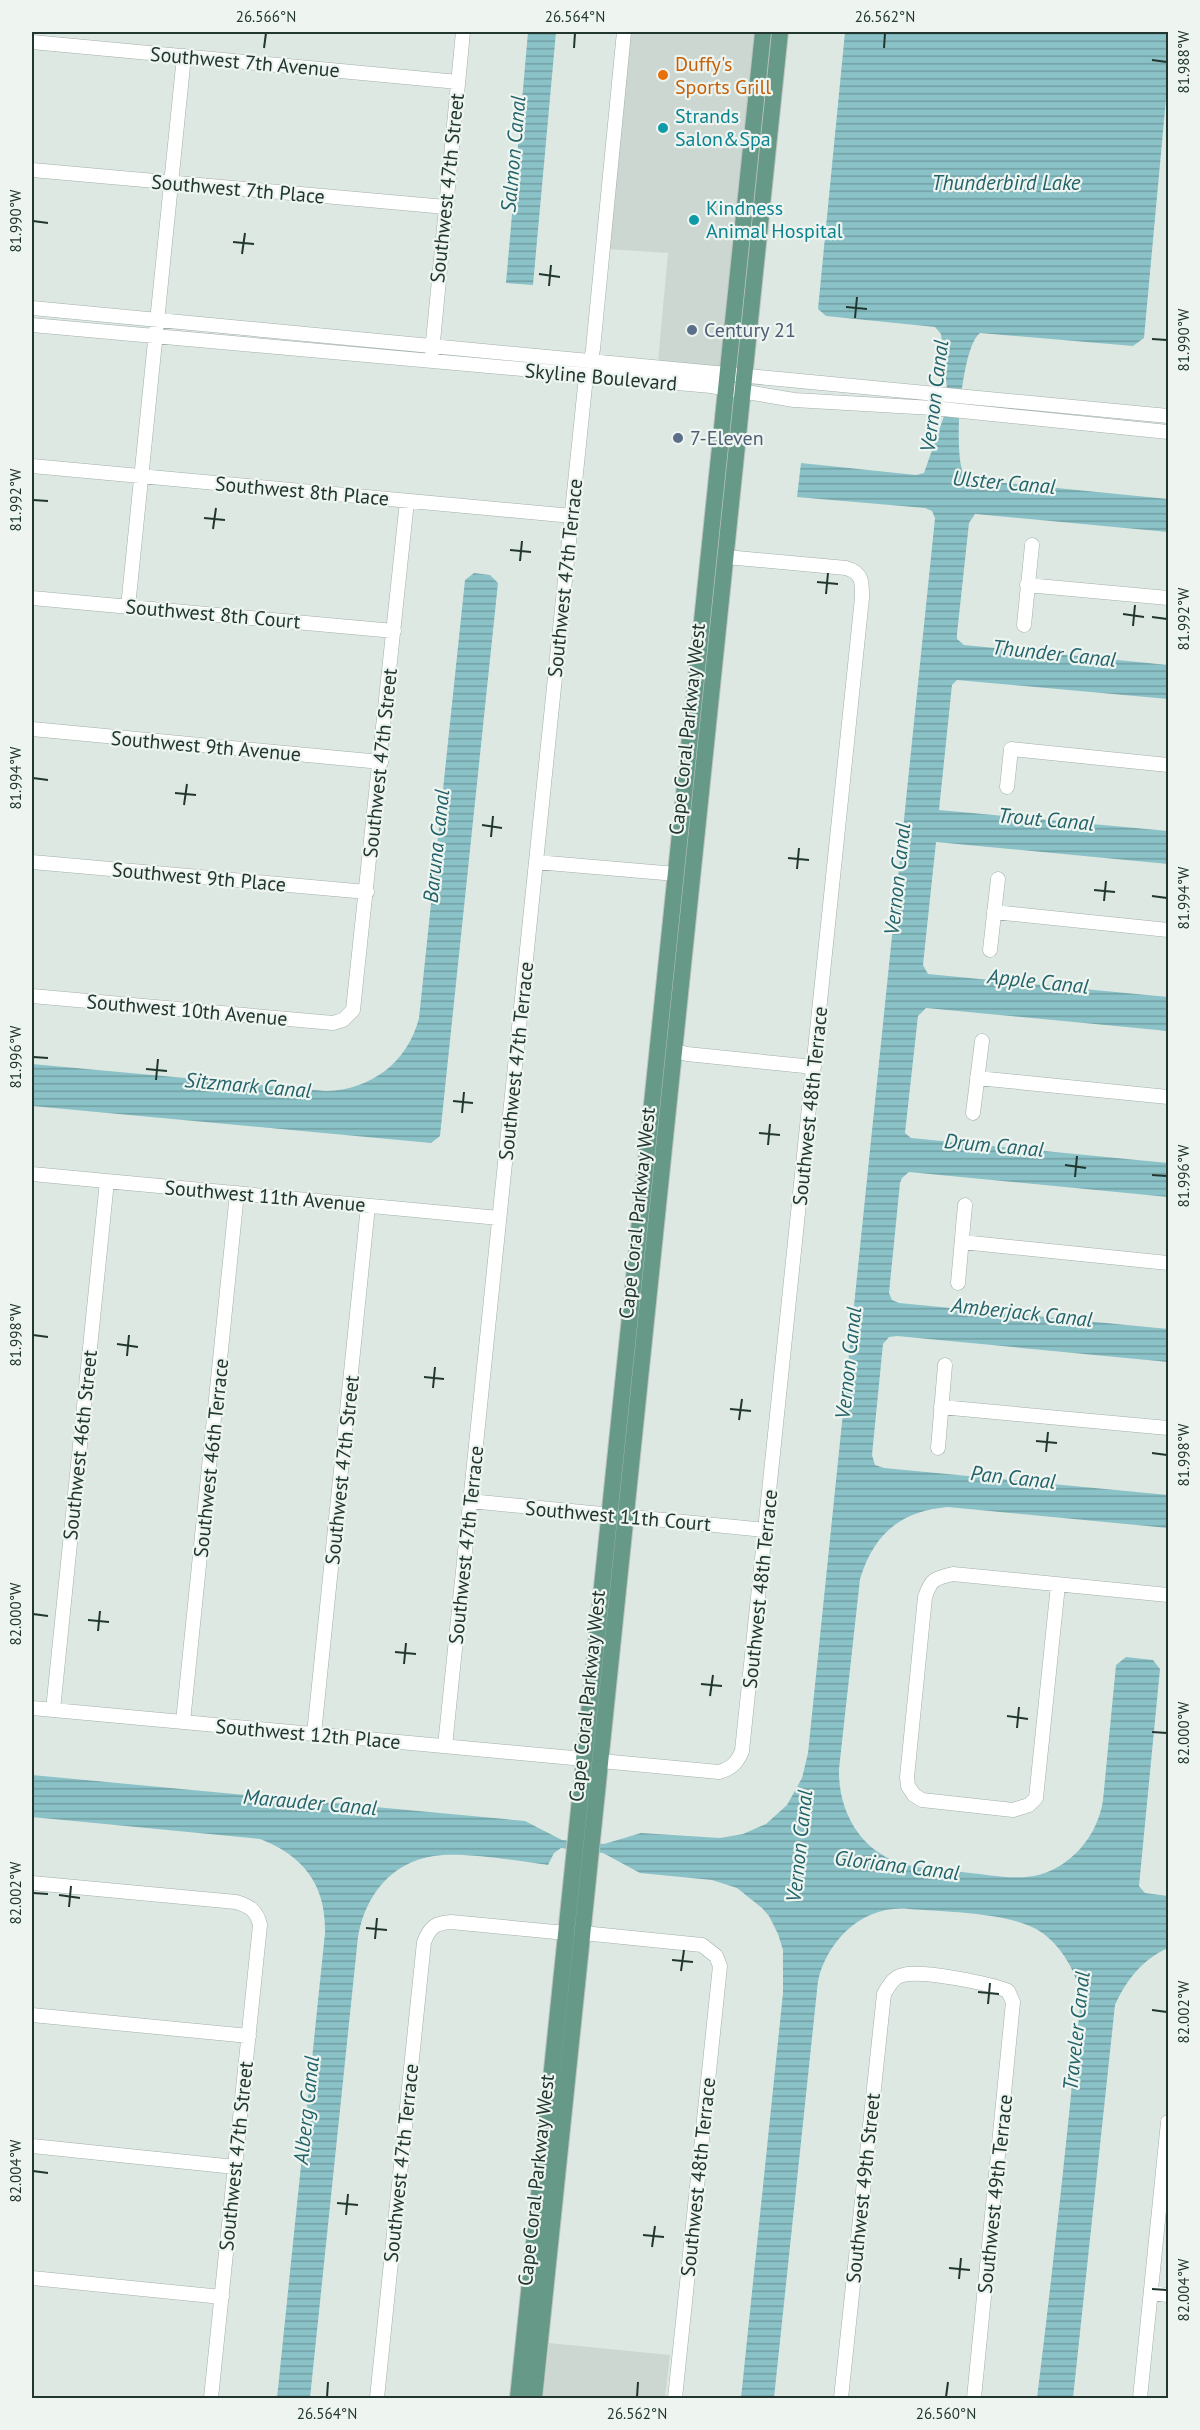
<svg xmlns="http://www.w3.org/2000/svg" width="1200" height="2430" font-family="'PT Sans',sans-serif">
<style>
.built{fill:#cdd7d2}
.water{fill:url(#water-rules)}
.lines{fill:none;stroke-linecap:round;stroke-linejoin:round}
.minor-casing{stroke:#a2afa9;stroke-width:15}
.major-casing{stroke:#bcc3c1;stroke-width:18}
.minor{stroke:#fff;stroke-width:14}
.major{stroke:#679989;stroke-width:16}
.ticks{fill:none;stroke:#21362f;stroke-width:2}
.food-dot{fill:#e8710a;stroke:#eef5f1;stroke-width:2}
.culture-dot{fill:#0f9aa8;stroke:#eef5f1;stroke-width:2}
.service-dot{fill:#5c6f8a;stroke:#eef5f1;stroke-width:2}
.labels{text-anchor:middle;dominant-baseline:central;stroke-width:4.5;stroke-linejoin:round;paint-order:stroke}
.street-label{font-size:20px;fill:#21362f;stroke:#eef5f1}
.food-label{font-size:20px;fill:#c56008;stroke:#eef5f1;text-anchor:start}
.culture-label{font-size:20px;fill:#0d838f;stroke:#eef5f1;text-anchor:start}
.service-label{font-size:20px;fill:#4e5e75;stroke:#eef5f1;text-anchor:start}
.water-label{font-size:21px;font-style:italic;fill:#23636a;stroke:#eef5f1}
.neatline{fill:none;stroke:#21362f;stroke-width:2}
.ticks-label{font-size:15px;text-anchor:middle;fill:#21362f}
</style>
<defs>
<pattern id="water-rules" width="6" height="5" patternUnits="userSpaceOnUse" patternTransform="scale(1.5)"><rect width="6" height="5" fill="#8bc2c8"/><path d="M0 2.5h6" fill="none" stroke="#719ea3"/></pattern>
</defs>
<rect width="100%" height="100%" fill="#dee8e3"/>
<!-- built -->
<path class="built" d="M628,32H757L723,367L658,361L668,253L607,249Z
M549,2343L670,2355L665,2398H543Z"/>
<!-- water -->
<path class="water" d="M528,32H556L533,285L506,283Z
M845,32H1168V77L1144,338L1133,346L980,333C961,346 951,461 966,479L1168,499V532L975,514L969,523L957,634V639L964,645L1168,665V699L957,680L952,685L939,810L1168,831V864L936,842L923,965L928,974L1168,997V1031L926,1008L918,1016L905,1133L911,1138L1168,1163V1197L909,1172L902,1178L900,1183L889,1293L892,1300L899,1303L1168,1329V1362L897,1336L889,1337L883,1344L872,1455L875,1465L884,1468L1168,1495V1528L948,1507C900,1511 874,1534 860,1579L839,1769C838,1813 862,1854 907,1865C924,1869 943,1870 961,1872C985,1874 1010,1880 1034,1876C1070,1869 1098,1836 1103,1800L1116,1665L1126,1657L1153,1660L1160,1669L1139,1886L1145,1893L1168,1896V1948C1142,1960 1127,1979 1115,2005L1073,2398H1037C1049,2301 1060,2203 1070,2105C1072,2081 1075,2057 1077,2033C1079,2020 1081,2005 1079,1992C1076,1970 1060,1945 1041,1932C1012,1912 945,1912 909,1909C864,1904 827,1940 818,1981L774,2398H741L783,1993V1950L778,1934L769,1916L762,1908L737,1888L712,1880L640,1873L603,1853L561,1848L554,1853L548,1865C517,1861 463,1851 434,1856C391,1862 365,1896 358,1937L310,2398H277L325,1933C326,1885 304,1856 260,1839L32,1817V1775L525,1821L562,1840L604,1844L641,1833L720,1838L743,1834L766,1824L787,1805L802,1778L808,1753L935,518L932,511L925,508L797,497L801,463L916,475L924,473L944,416L947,388L941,334L935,327L826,316L818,309Z
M474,573L490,575L498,583L440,1136L431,1143L32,1106V1064L326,1091C371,1090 408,1062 419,1018L465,580Z"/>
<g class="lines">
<defs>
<path id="minor" d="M32,42L458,82
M32,170L446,207
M32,308C411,344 790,379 1168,416
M32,325L711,386L794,400L933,408L1168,432
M432,352L463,32
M591,359L593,349L624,32
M32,466L572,516
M1027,585L1168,598
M32,598L394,631
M128,607L184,56
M1024,625L1032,545
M32,729L381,762
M1007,787L1011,749L1168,765
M32,862L367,892
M536,862L676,874
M994,912L1168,930
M990,950L998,879
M32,996L333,1023L343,1020L353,1010L407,501
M675,1051L687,1054L814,1067
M977,1078L1168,1097
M973,1113L982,1041
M32,1174L499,1218
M962,1242L1168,1263
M958,1283L965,1205
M941,1407L1168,1428
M938,1448L945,1365
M470,1501L765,1530
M1058,1585L1036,1798L1029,1805L1013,1810L922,1800L914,1795L908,1786L907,1777L925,1597C931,1579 935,1578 953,1574L1168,1595
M32,1708L584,1759
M53,1710L107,1181
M183,1722L237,1193
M314,1734L368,1206
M445,1746L586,376
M601,1761L719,1772C732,1768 737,1763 742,1751L862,598C862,582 863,573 846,568L726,557
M32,1883L236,1902C250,1906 257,1911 260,1925L211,2398
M577,1928L579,1932L583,1933L702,1945L716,1956L720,1966L675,2398
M32,2015L249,2036
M32,2146L235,2167
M32,2278L222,2297
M1151,2293L1168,2295
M377,2398L424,1942C430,1927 435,1923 451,1922L566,1933
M841,2398L884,1994C889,1986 893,1977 903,1975C923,1970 988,1983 1008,1991L1013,2002L974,2398
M1140,2398L1168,2122"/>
<path id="major" d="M518,2398L763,32
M534,2398L780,32"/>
</defs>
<!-- minor casing -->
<use href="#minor" class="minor-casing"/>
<!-- major casing -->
<use href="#major" class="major-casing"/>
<!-- minor -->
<use href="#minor" class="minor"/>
<!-- major -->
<use href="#major" class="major"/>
</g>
<!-- ticks -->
<path class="ticks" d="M264,48L266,33M574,48L575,33M884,48L885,33M1152,60L1167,62M33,221L48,223M233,242L254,244M242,254L245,233M539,274L560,277M549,286L551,265M846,307L867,309M855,318L857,297M1152,339L1167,340M33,500L48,501M204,518L225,520M213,529L216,508M510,550L531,552M520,561L522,541M817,582L838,584M826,594L828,573M1123,614L1144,617M1152,617L1167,619M1133,626L1135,605M33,778L48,780M175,793L196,795M184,805L187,784M482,825L502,828M491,837L493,816M788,858L809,860M797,869L799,848M1094,890L1115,892M1152,896L1167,898M1104,901L1106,881M33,1057L48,1058M146,1069L167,1071M156,1080L158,1059M453,1101L473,1103M462,1113L464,1092M759,1133L780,1135M768,1145L770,1124M1065,1165L1086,1168M1152,1175L1167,1176M1075,1177L1077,1156M33,1335L48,1337M117,1344L138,1347M127,1356L129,1335M424,1377L444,1379M433,1388L435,1367M730,1409L751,1411M739,1420L742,1399M1036,1441L1057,1443M1046,1452L1048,1432M1152,1453L1167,1455M33,1614L48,1616M88,1620L109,1622M98,1631L100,1611M395,1652L416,1654M404,1664L406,1643M701,1684L722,1686M710,1696L713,1675M1007,1716L1028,1719M1017,1728L1019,1707M1152,1732L1167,1733M33,1893L48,1894M59,1895L80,1898M69,1907L71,1886M366,1928L387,1930M375,1939L377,1918M672,1960L693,1962M681,1971L684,1950M978,1992L999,1994M988,2004L990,1983M1152,2010L1167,2012M33,2171L48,2173M337,2203L358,2205M346,2215L348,2194M643,2235L664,2237M652,2247L655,2226M949,2268L970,2270M959,2279L961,2258M1152,2289L1167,2290M327,2397L328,2382M637,2397L638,2382M946,2397L948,2382"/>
<!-- markers -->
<circle class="food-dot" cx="663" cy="75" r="6"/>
<g class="culture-dot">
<circle cx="663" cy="128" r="6"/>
<circle cx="694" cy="220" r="6"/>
</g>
<g class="service-dot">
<circle cx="692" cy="330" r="6"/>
<circle cx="678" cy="438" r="6"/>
</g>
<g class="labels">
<!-- street labels -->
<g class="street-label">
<text transform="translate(245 62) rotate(5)">Southwest 7th Avenue</text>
<text transform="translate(447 188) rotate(-84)">Southwest 47th Street</text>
<text transform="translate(238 189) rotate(5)">Southwest 7th Place</text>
<text transform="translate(601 377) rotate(5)">Skyline Boulevard</text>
<text transform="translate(302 491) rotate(5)">Southwest 8th Place</text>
<text transform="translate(565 578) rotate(-84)">Southwest 47th Terrace</text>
<text transform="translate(213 614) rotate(5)">Southwest 8th Court</text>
<text transform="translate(687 729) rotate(-84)">Cape Coral Parkway West</text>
<text transform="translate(206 746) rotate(5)">Southwest 9th Avenue</text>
<text transform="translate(380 763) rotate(-84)">Southwest 47th Street</text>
<text transform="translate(199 877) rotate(5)">Southwest 9th Place</text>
<text transform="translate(187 1010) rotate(5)">Southwest 10th Avenue</text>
<text transform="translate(516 1061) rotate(-84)">Southwest 47th Terrace</text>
<text transform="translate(810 1106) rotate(-84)">Southwest 48th Terrace</text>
<text transform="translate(265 1196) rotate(5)">Southwest 11th Avenue</text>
<text transform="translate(637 1213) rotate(-84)">Cape Coral Parkway West</text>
<text transform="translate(80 1445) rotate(-84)">Southwest 46th Street</text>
<text transform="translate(211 1458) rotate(-84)">Southwest 46th Terrace</text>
<text transform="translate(342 1470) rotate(-84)">Southwest 47th Street</text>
<text transform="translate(618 1516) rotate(5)">Southwest 11th Court</text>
<text transform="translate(466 1545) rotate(-84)">Southwest 47th Terrace</text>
<text transform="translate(760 1589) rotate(-84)">Southwest 48th Terrace</text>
<text transform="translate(587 1696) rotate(-84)">Cape Coral Parkway West</text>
<text transform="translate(308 1734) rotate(5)">Southwest 12th Place</text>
<text transform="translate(236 2156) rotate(-84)">Southwest 47th Street</text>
<text transform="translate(401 2163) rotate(-84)">Southwest 47th Terrace</text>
<text transform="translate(698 2177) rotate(-84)">Southwest 48th Terrace</text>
<text transform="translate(536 2180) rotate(-84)">Cape Coral Parkway West</text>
<text transform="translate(863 2188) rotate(-84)">Southwest 49th Street</text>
<text transform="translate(995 2194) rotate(-84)">Southwest 49th Terrace</text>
</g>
<!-- food labels -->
<g class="food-label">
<text x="675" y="64">Duffy's<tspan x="675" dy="23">Sports Grill</tspan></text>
</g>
<!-- culture labels -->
<g class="culture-label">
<text x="675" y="116">Strands<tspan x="675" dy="23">Salon&amp;Spa</tspan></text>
<text x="706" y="208">Kindness<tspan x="706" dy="23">Animal Hospital</tspan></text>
</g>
<!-- service labels -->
<g class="service-label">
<text x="704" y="330">Century 21</text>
<text x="690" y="438">7-Eleven</text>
</g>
<!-- water labels -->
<g class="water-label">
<text transform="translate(513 154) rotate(-85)">Salmon Canal</text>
<text x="1006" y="182">Thunderbird Lake</text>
<text transform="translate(934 396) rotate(-83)">Vernon Canal</text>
<text transform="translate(1004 482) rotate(5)">Ulster Canal</text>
<text transform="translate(1054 653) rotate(6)">Thunder Canal</text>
<text transform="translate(1046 819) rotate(5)">Trout Canal</text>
<text transform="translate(436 846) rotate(-84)">Baruna Canal</text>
<text transform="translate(897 879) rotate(-84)">Vernon Canal</text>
<text transform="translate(1038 981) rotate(6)">Apple Canal</text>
<text transform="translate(248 1085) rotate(5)">Sitzmark Canal</text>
<text transform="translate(994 1145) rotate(5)">Drum Canal</text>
<text transform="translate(1022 1312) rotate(6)">Amberjack Canal</text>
<text transform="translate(848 1363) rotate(-84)">Vernon Canal</text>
<text transform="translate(1013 1477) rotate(6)">Pan Canal</text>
<text transform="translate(310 1802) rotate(5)">Marauder Canal</text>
<text transform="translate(799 1846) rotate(-84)">Vernon Canal</text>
<text transform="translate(897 1865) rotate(7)">Gloriana Canal</text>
<text transform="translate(1076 2031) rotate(-84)">Traveler Canal</text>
<text transform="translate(306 2110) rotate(-84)">Alberg Canal</text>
</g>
</g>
<!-- border -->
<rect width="1200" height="2430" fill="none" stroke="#eef5f1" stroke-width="66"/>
<rect x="33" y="33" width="1134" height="2364" class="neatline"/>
<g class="ticks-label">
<text x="266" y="22">26.566°N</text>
<text x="575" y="22">26.564°N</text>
<text x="885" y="22">26.562°N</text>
<text transform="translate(1184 62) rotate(-90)" y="5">81.988°W</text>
<text transform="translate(16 221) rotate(-90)" y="5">81.990°W</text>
<text transform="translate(1184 340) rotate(-90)" y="5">81.990°W</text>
<text transform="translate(16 500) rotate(-90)" y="5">81.992°W</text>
<text transform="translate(1184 619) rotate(-90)" y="5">81.992°W</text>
<text transform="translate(16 778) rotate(-90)" y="5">81.994°W</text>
<text transform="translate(1184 898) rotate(-90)" y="5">81.994°W</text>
<text transform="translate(16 1057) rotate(-90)" y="5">81.996°W</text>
<text transform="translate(1184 1176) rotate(-90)" y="5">81.996°W</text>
<text transform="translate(16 1335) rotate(-90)" y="5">81.998°W</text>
<text transform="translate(1184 1455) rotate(-90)" y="5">81.998°W</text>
<text transform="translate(16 1614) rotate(-90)" y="5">82.000°W</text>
<text transform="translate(1184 1733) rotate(-90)" y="5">82.000°W</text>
<text transform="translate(16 1893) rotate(-90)" y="5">82.002°W</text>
<text transform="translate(1184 2012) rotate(-90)" y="5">82.002°W</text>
<text transform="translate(16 2171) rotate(-90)" y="5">82.004°W</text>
<text transform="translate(1184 2290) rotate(-90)" y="5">82.004°W</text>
<text x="327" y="2419">26.564°N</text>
<text x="637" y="2419">26.562°N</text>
<text x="946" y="2419">26.560°N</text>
</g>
</svg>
